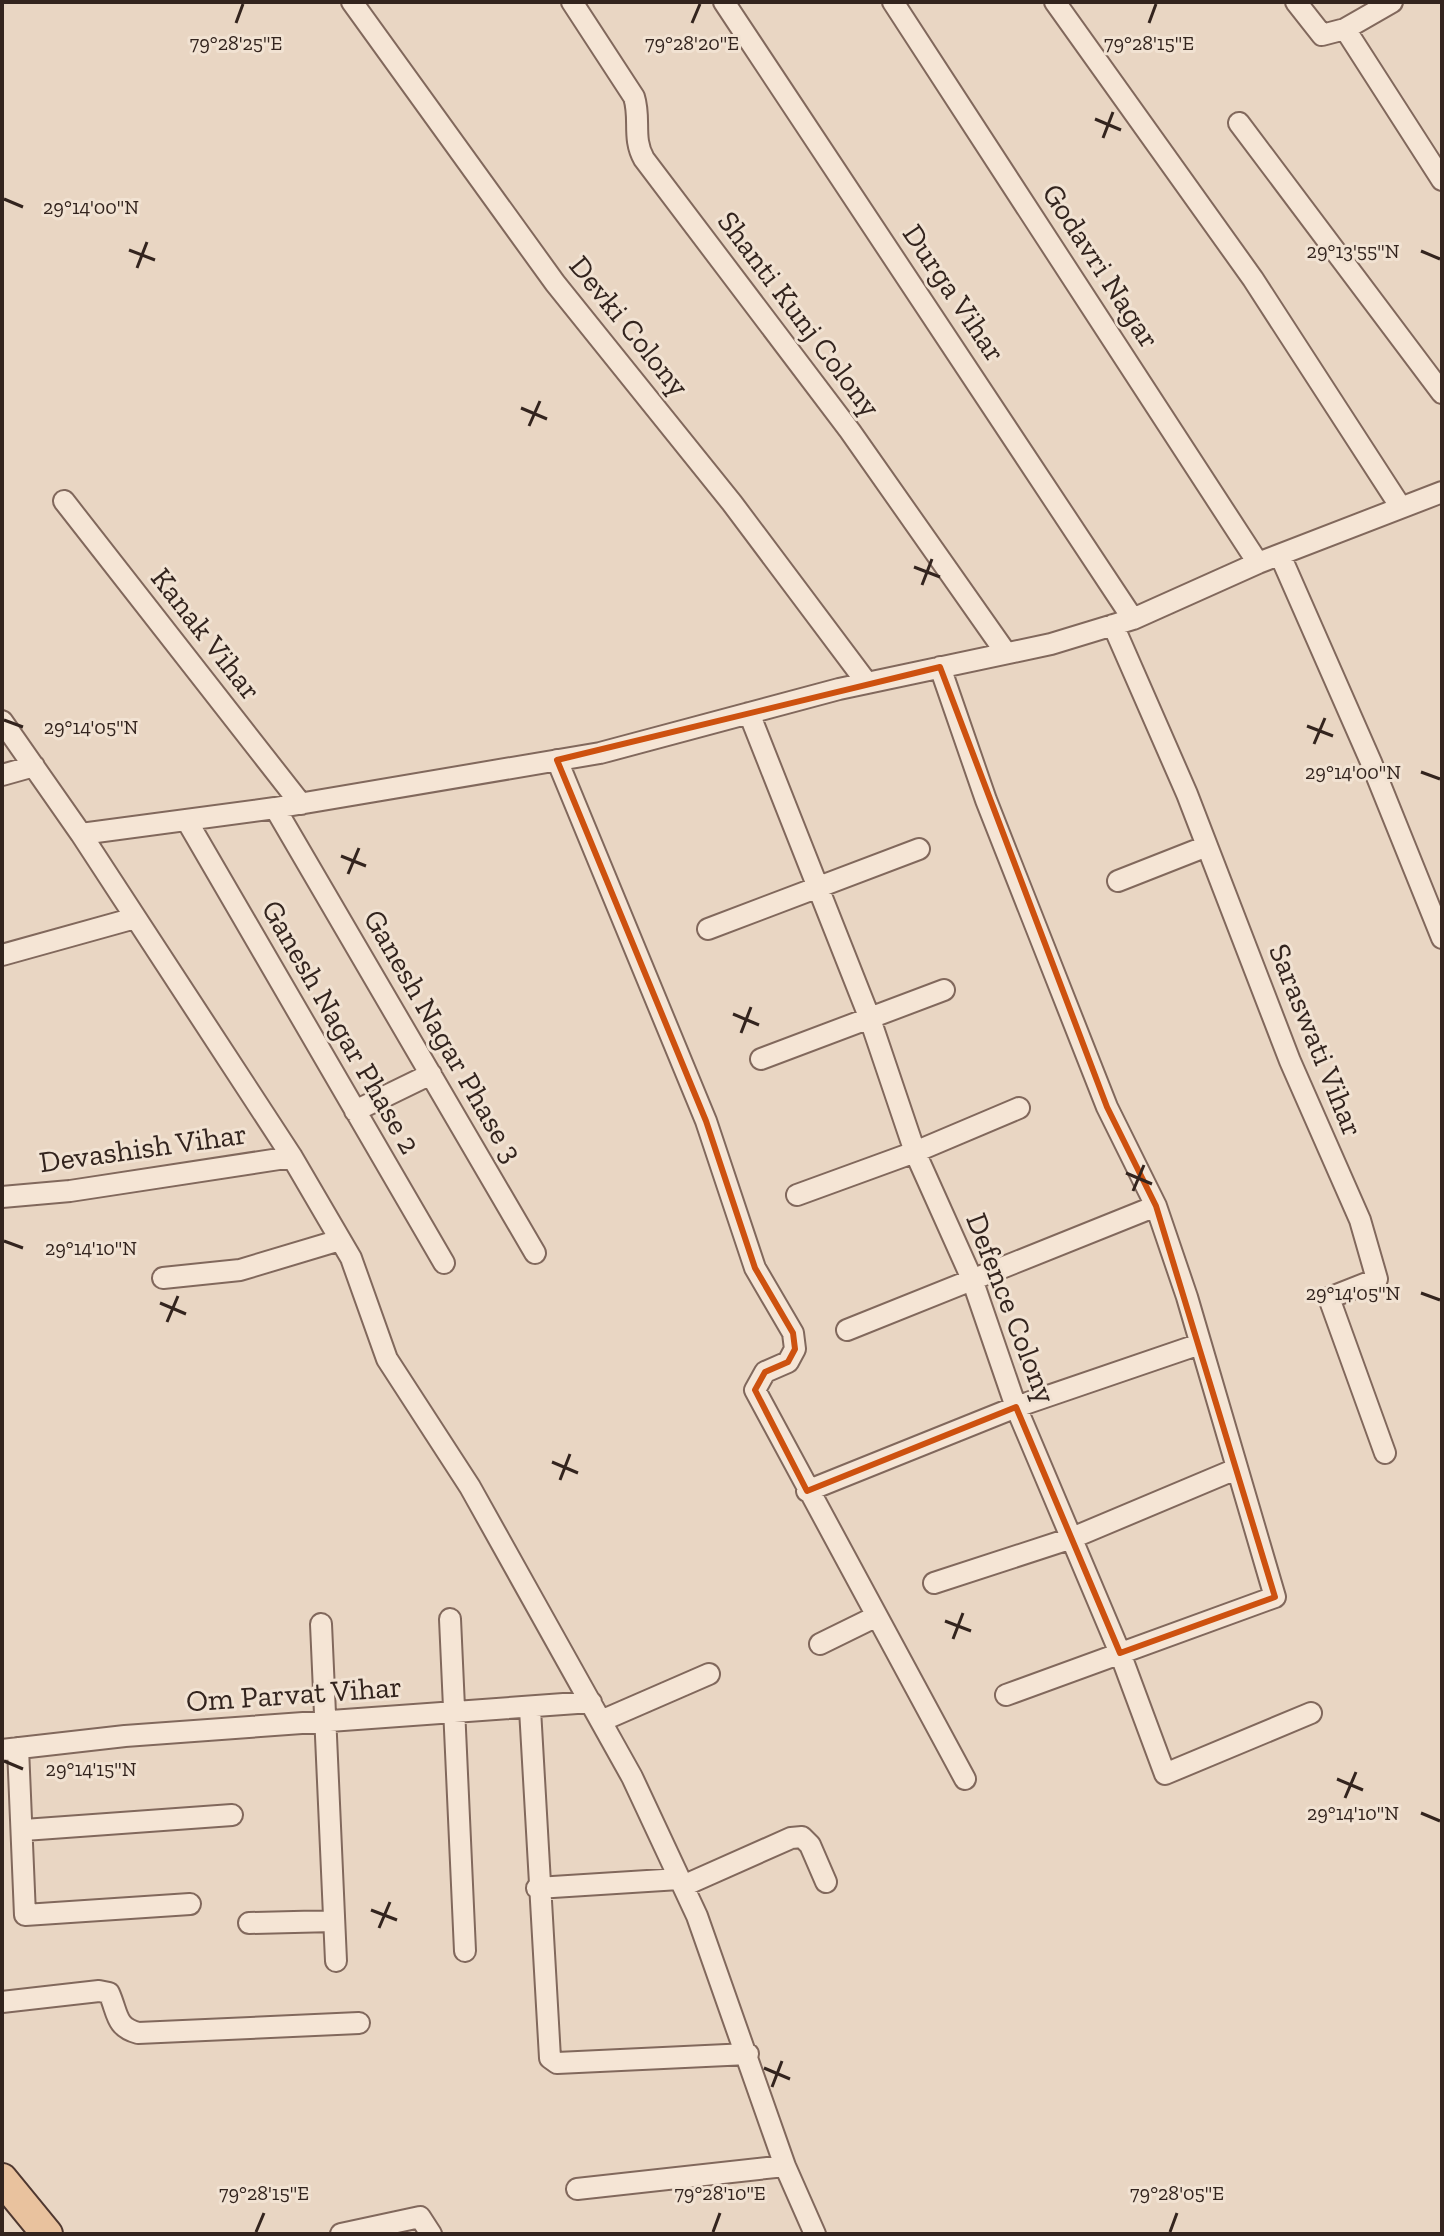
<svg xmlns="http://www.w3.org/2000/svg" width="1444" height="2236" font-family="'Zilla Slab',serif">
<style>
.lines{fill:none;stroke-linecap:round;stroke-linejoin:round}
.street-casing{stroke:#81685c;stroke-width:24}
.primary-casing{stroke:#4f3830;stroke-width:34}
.street{stroke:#f5e5d5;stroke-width:20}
.primary{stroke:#e9c29e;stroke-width:30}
.marked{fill:none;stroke:#cd510f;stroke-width:6;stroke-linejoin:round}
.ticks{fill:none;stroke:#33241e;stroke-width:3}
.labels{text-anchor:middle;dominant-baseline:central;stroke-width:6;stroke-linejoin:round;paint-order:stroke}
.street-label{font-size:30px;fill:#33241e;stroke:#f1e2d2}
.ticks-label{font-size:20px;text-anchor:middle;fill:#33241e;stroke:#f1e2d2;stroke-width:6;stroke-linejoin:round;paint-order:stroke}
</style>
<rect width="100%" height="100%" fill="#e9d6c3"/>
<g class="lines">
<defs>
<path id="street" d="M352,2L555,283L732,503L867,683
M572,2L634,97C641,119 632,138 644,159L850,431L1006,653
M724,2L1133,619
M893,2L1258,563
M1055,2L1253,279L1400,506
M1296,2L1322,35L1345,29L1392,2
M1345,29L1442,180
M1239,123L1442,393
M64,501L301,804
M1280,555L1371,762L1442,938
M1113,625L1187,794L1290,1061L1360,1220L1377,1279L1329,1298L1385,1453
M940,667L986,800L1107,1107L1156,1206L1187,1297L1275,1597L1006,1695
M749,713L870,1019L915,1152L972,1279L1016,1407L1120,1653L1165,1774L1311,1713
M2,721L81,834L292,1157L351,1258L387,1359L470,1487L632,1777L697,1916L785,2166L815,2234
M557,760L706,1121L755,1268L793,1333L795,1349L788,1362L765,1372L755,1390L965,1779
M2,775L34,766
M275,808L535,1253
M187,821L444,1263
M81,834L275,808L600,753L839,689L1051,644L1133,619L1258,563L1442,492
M1118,881L1207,846
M708,929L919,849
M2,955L135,918
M761,1059L944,990
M355,1111L431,1074
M797,1195L915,1152L1019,1108
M2,1197L70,1191L292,1157
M163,1278L240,1270L340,1240
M847,1330L1156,1206
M807,1491L1016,1407L1200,1344
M934,1583L1072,1538L1236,1469
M450,1619L465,1951
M321,1624L336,1961
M820,1644L875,1617
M530,1709L550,2058L557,2063L748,2054
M601,1721L709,1674
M18,1748L25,1915L190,1904
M2,1750L125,1736L591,1702
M24,1830L232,1815
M683,1886L791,1838L802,1837L810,1845L826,1882
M537,1888L679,1879
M249,1923L334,1921
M2,2002L99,1991L109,1993C118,2013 115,2027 138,2033L359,2023
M577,2189L785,2166
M341,2234L420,2217L431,2234"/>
<path id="primary" d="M2,2179L47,2234"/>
</defs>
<!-- street casing -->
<use href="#street" class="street-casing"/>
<!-- primary casing -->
<use href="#primary" class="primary-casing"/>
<!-- street -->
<use href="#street" class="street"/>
<!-- primary -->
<use href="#primary" class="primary"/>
</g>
<!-- marked area -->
<path class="marked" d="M940,667L1107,1107L1156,1206L1275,1597L1120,1653L1016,1407L807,1491L755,1390L765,1372L788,1362L795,1349L793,1333L755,1268L706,1121L557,760Z"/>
<!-- ticks -->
<path class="ticks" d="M236,23L243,4M692,23L700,4M1149,23L1156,4M1095,119L1121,130M1103,138L1113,112M4,199L23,207M129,250L155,260M1421,251L1440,259M137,268L147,242M521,408L547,419M529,426L540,401M914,567L940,577M922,585L932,559M4,720L23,727M1307,726L1333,736M1314,744L1325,718M1421,772L1440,779M341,856L366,866M348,874L359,848M733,1014L759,1025M741,1033L751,1007M1126,1173L1152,1184M1133,1191L1144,1165M4,1241L23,1248M1421,1293L1440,1300M160,1303L186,1314M167,1322L178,1296M552,1462L578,1473M560,1480L570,1454M945,1621L971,1631M953,1639L963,1613M4,1761L23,1769M1337,1779L1363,1790M1345,1798L1356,1772M1421,1813L1440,1821M371,1910L397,1920M379,1928L390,1902M764,2068L790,2079M772,2087L782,2061M256,2232L264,2213M713,2232L720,2213M1170,2232L1177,2213"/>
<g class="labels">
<!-- street labels -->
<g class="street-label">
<text transform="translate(1101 266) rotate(57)">Godavri Nagar</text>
<text transform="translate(954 293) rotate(56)">Durga Vihar</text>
<text transform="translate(799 314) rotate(53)">Shanti Kunj Colony</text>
<text transform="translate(629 326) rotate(51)">Devki Colony</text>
<text transform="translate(206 634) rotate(52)">Kanak Vihar</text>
<text transform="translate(341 1027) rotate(60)">Ganesh Nagar Phase 2</text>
<text transform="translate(443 1036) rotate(60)">Ganesh Nagar Phase 3</text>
<text transform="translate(1316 1040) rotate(68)">Saraswati Vihar</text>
<text transform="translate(143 1148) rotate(-8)">Devashish Vihar</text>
<text transform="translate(1011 1308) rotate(69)">Defence Colony</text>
<text transform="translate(294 1694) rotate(-4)">Om Parvat Vihar</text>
</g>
</g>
<g class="ticks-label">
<text x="236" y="50">79°28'25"E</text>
<text x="692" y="50">79°28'20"E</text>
<text x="1149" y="50">79°28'15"E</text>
<text x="91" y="214">29°14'00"N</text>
<text x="1353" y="258">29°13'55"N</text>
<text x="91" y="734">29°14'05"N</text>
<text x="1353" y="779">29°14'00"N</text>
<text x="91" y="1255">29°14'10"N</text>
<text x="1353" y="1300">29°14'05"N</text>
<text x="91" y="1776">29°14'15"N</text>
<text x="1353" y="1820">29°14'10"N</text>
<text x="264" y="2200">79°28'15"E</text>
<text x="720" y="2200">79°28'10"E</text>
<text x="1177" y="2200">79°28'05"E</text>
</g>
<!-- border -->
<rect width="1444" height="2236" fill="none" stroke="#33241e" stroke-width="8"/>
</svg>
